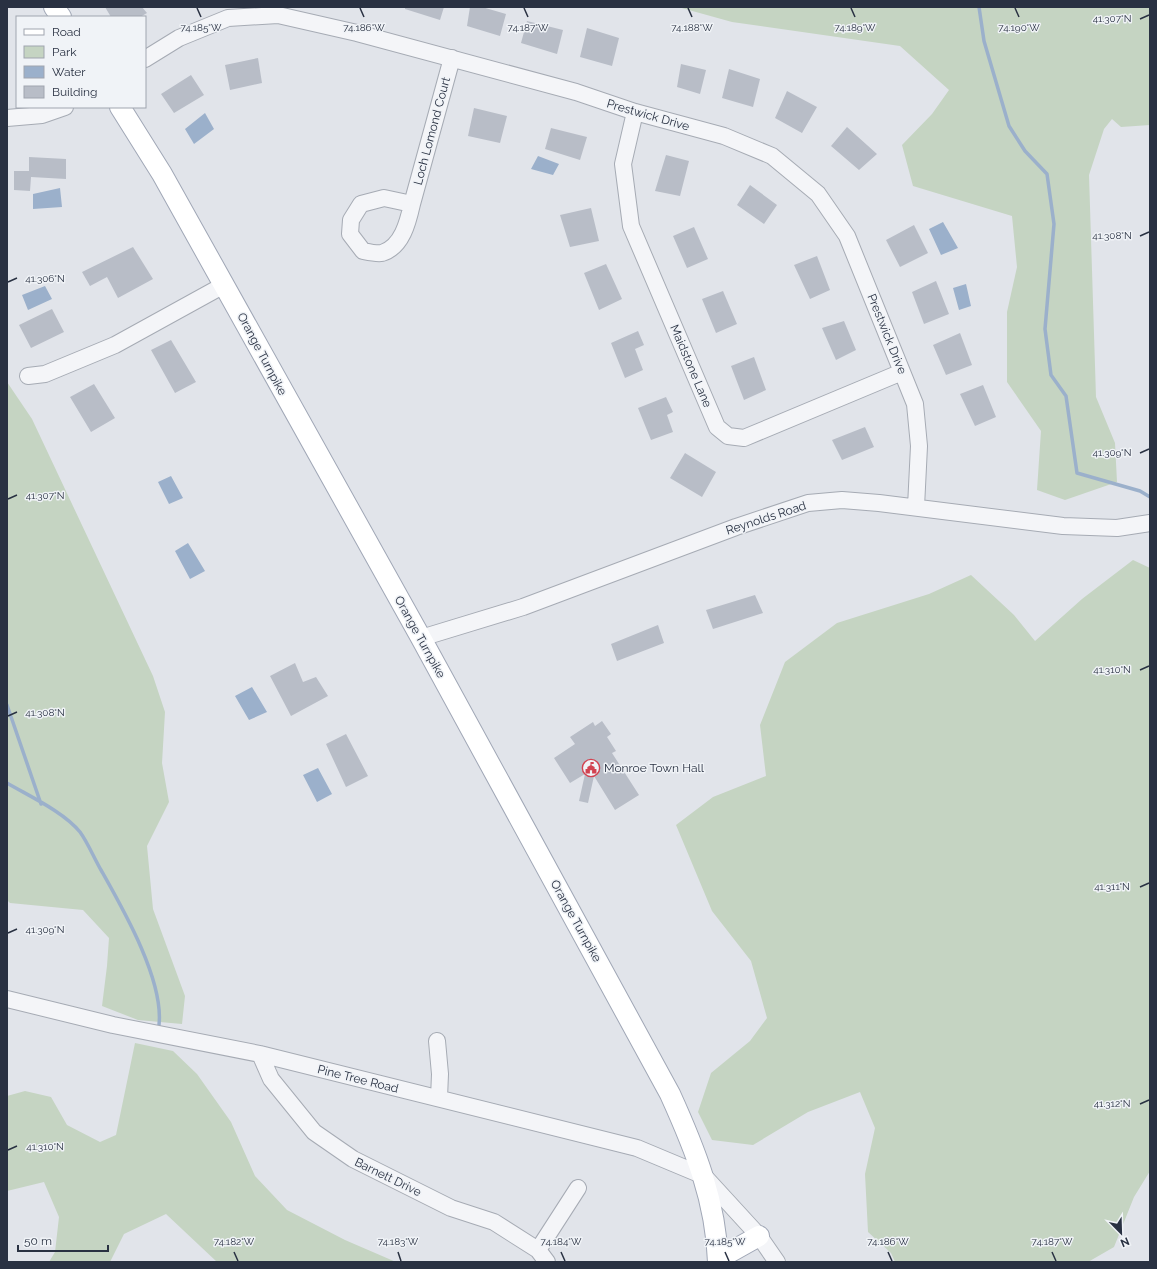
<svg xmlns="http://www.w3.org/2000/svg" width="1157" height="1269" font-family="Raleway,sans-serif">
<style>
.green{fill:#c5d4c2}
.water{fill:#9bb0cb}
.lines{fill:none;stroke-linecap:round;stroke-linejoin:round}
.stream{stroke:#9bb0cb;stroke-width:3.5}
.building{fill:#b8bdc7}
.minor-casing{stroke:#a6abb4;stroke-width:18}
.major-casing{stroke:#a0a7b6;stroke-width:22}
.minor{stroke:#f4f5f8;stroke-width:16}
.major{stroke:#fff;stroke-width:20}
.ticks{fill:none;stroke:#293142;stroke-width:1.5}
.labels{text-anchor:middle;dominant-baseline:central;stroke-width:3;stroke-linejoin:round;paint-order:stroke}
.street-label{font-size:12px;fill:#293142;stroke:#f0f3f7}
.poi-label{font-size:12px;fill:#293142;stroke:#f0f3f7;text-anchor:start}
.ticks-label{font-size:10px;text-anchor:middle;fill:#293142;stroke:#f0f3f7;stroke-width:3;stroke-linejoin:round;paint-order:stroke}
</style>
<rect width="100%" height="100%" fill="#e1e4ea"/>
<!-- green -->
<path class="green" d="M678,7H1150V125L1121,127L1112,119L1104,129L1089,175L1096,397L1115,443L1117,482L1065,500L1037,490L1041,431L1007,382V312L1017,267L1012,216L913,186L902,145L932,114L949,90L900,46L732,22Z
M7,382L32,419L153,676L165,712L162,763L169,802L147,846L153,909L185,996L182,1024L138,1020L102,1006L107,966L109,938L83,910L10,903L7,900Z
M1133,560L1150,568V1171L1134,1197L1114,1247L1088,1262H895L891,1253L868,1232L865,1174L875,1128L860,1092L808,1112L753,1145L712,1140L698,1112L711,1073L750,1041L767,1018L751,961L712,911L676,825L713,797L766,776L760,725L785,662L837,623L929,594L971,575L1014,615L1035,641L1082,599Z
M135,1043L173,1051L197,1074L231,1122L255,1176L287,1210L345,1240L396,1262H217L166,1214L124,1234L110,1262H49L55,1252L59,1217L44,1182L7,1191V1096L25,1091L51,1097L67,1125L100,1142L116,1135Z"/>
<!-- water -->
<path class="water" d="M205,113L214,129L194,144L185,129Z
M538,156L559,164L553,175L531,169Z
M60,188L62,207L33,209V194Z
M943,222L958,248L941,255L929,229Z
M966,284L971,306L959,310L953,288Z
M45,286L52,299L28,310L22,295Z
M171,476L183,498L169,504L158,482Z
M188,543L205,571L190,579L175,551Z
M252,687L267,712L249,720L235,696Z
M318,768L332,794L317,802L303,775Z"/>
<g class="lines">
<!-- stream -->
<path class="stream" d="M979,7L984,41L1009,126L1025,151L1047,174L1054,224L1045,329L1051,375L1066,396L1077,473L1140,491L1150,497
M7,705L41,804
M7,783C29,796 64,812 80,832C88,843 94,858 101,870C123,909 164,980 159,1025"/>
</g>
<!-- building -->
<path class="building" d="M105,7H142L147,13L140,17H111Z
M405,7H444L440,20L405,9Z
M470,7H482L506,14L500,36L467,26Z
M527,21L563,30L557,54L521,43Z
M587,28L619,38L612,66L580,57Z
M258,58L262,83L230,90L225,65Z
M681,64L706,70L700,94L677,87Z
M729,69L760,79L753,107L722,98Z
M191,75L204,95L174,113L161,94Z
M787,91L817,107L802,133L775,118Z
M474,108L507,116L500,143L468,136Z
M847,127L877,154L859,170L831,146Z
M551,128L587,137L580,160L545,149Z
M666,155L689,161L680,196L655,191Z
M29,157L66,159V179L31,177L30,191L14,190V171H29Z
M750,185L777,205L764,224L737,205Z
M591,208L599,241L570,247L560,215Z
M914,225L928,253L900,267L886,240Z
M694,227L708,259L687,268L673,236Z
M133,247L153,279L118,298L107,277L90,286L82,272Z
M817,256L830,290L810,299L794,265Z
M606,264L622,299L599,310L584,273Z
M936,281L949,314L924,324L912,292Z
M723,291L737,324L716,333L702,299Z
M52,309L64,332L31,348L19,325Z
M844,321L856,350L836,360L822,328Z
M638,331L644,345L635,349L643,370L625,378L611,343Z
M960,333L972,365L946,375L933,345Z
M171,340L196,382L175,393L151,350Z
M754,357L766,390L744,400L731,366Z
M94,384L115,418L91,432L70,397Z
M983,385L996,417L975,426L960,394Z
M666,397L673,412L667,415L673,432L651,440L638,408Z
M865,427L874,447L842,460L832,440Z
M685,453L716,472L702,497L670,478Z
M755,595L763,613L713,629L706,610Z
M658,625L664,643L617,661L611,644Z
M295,663L303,682L316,677L328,696L291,716L270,676Z
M602,721L611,734L607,737L616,751L612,753L639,795L615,810L594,776L588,803L579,801L585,774L570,783L554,758L575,744L570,737L593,722L595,726Z
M346,734L368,776L346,787L326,744Z"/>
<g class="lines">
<defs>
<path id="minor" d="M145,59L179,38L228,18L278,15L357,33L576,92L635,112L724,136L772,156L818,194L847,236L915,404L919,446L916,507
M635,112L623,164L631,226L717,427L728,436L744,438L902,372
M7,118L42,115L65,107
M412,204L384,198L361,204L351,220L350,234L363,251C368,252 377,254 382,253C402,247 408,222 412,204L452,58
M28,376L45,374L115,345L224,285
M421,638L523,607L736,527L808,503L842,500L879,503L1063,526L1117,528L1150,523
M7,999L113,1025L260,1054L637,1148L704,1176L759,1236L777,1262
M437,1041L440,1074L439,1098
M260,1054L271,1079L314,1132L353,1159L451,1208L494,1222L538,1250L547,1262
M538,1250L578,1188"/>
<path id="major" d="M54,7L61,17
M120,107L162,174L421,638L670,1094C695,1149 716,1201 718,1262
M718,1259L759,1236"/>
</defs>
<!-- minor casing -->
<use href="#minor" class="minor-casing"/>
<!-- major casing -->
<use href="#major" class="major-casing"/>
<!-- minor -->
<use href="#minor" class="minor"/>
<!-- major -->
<use href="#major" class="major"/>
</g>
<!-- ticks -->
<path class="ticks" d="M197,8L201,17M360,8L364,17M524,8L528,17M688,8L692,17M851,8L855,17M1015,8L1019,17M1140,19L1149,15M1140,236L1149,232M8,282L17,278M1140,453L1149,449M8,499L17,495M1140,670L1149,666M8,716L17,712M1140,887L1149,883M8,933L17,929M1140,1104L1149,1100M8,1150L17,1146M234,1252L238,1261M398,1252L401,1261M561,1252L565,1261M725,1252L729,1261M888,1252L892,1261M1052,1252L1056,1261"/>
<!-- icons -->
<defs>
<symbol id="civic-ring" viewBox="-11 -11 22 22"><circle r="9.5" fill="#f0f3f7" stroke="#d24351" stroke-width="1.5"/><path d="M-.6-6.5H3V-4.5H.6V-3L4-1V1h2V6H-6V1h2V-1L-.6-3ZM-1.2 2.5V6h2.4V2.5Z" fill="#d24351"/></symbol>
</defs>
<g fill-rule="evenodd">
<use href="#civic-ring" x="581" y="758" width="20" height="20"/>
</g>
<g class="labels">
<!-- street labels -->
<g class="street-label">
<text transform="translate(648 115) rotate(16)">Prestwick Drive</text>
<text transform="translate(432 131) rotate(-75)">Loch Lomond Court</text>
<text transform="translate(887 334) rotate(68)">Prestwick Drive</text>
<text transform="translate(262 354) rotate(62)">Orange Turnpike</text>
<text transform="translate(691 366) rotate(67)">Maidstone Lane</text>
<text transform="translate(766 518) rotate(-18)">Reynolds Road</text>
<text transform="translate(420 637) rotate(61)">Orange Turnpike</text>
<text transform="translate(576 921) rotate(61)">Orange Turnpike</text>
<text transform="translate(358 1079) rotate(14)">Pine Tree Road</text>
<text transform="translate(388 1177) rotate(26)">Barnett Drive</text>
</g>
<!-- poi labels -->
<g class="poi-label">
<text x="604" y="768">Monroe Town Hall</text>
</g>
</g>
<g class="ticks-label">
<text x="1112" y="22">41.307°N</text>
<text x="201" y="31">74.185°W</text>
<text x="364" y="31">74.186°W</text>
<text x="528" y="31">74.187°W</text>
<text x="692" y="31">74.188°W</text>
<text x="855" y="31">74.189°W</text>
<text x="1019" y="31">74.190°W</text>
<text x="1112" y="239">41.308°N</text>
<text x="45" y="282">41.306°N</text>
<text x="1112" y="456">41.309°N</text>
<text x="45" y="499">41.307°N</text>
<text x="1112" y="673">41.310°N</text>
<text x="45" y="716">41.308°N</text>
<text x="1112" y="890">41.311°N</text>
<text x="45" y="933">41.309°N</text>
<text x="1112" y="1107">41.312°N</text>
<text x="45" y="1150">41.310°N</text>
<text x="234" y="1245">74.182°W</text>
<text x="398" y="1245">74.183°W</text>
<text x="561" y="1245">74.184°W</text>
<text x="725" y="1245">74.185°W</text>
<text x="888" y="1245">74.186°W</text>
<text x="1052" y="1245">74.187°W</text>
</g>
<!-- border -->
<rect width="1157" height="1269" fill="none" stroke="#293142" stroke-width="16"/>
<!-- legend -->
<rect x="16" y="16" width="130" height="92" fill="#f0f3f7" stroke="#a0a5af"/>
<rect x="24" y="29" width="20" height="6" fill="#ffffff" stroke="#a0a5af"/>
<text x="52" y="36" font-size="12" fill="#293142">Road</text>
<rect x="24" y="46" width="20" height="12" fill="#c5d4c2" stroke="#a0a5af"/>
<text x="52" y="56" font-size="12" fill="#293142">Park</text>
<rect x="24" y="66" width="20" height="12" fill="#9bb0cb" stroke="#a0a5af"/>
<text x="52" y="76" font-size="12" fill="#293142">Water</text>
<rect x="24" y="86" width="20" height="12" fill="#b8bdc7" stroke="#a0a5af"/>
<text x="52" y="96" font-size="12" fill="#293142">Building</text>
<!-- north arrow -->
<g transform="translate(1121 1233) rotate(157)" stroke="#f0f3f7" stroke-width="3" paint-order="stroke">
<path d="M0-3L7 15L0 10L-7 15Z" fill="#293142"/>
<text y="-6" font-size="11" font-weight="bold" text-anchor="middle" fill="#293142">N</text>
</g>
<!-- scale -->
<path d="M18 1245v6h90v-6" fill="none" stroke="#293142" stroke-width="2"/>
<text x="24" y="1245" font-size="12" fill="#293142" stroke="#f0f3f7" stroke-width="3" paint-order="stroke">50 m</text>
</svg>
